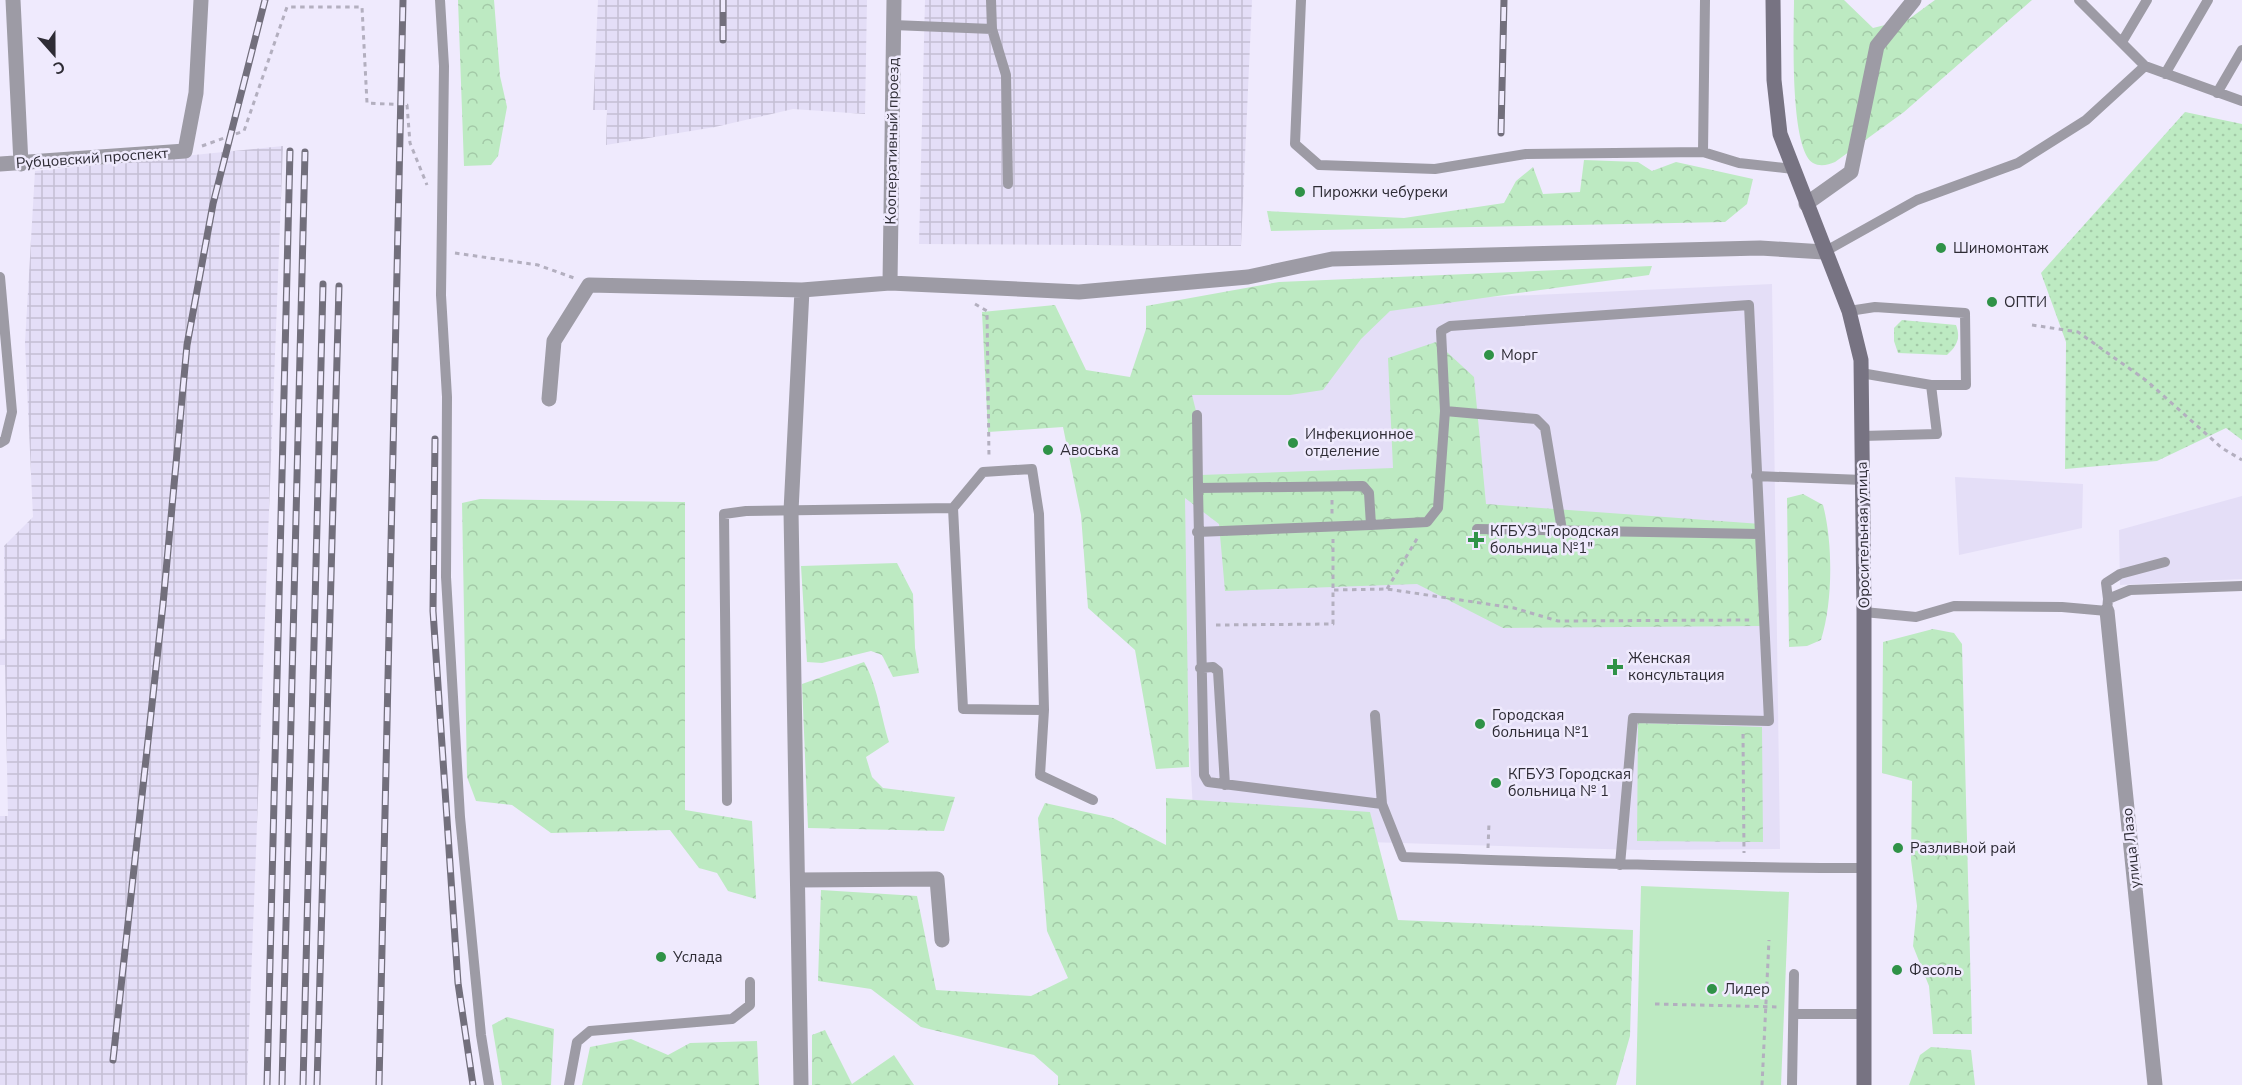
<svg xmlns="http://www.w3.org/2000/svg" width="2242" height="1085" font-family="'Nunito Sans',sans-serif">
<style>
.built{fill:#e4def7}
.industrial{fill:url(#industrial-grid)}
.grass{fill:url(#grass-dots)}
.forest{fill:url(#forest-crowns)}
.garden{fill:#bdeac2}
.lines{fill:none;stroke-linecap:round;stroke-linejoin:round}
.path{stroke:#b3afbf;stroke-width:3;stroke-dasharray:4.5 4.5;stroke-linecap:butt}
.service{stroke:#9d9ba5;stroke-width:10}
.minor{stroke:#9d9ba5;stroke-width:15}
.secondary{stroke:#777382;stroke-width:15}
.rail-casing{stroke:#726f7c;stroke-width:7}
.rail{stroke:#efeafd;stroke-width:4.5;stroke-dasharray:14;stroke-linecap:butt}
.poi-dot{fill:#2f9247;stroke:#efeafd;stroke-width:2}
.labels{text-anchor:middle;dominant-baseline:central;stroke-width:5;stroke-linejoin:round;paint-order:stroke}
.street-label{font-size:15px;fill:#2e2c35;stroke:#efeafd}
.poi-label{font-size:15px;fill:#2e2c35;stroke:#efeafd;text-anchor:start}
</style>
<defs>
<pattern id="industrial-grid" width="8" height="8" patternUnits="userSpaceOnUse" patternTransform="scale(1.5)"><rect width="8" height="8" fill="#e4def7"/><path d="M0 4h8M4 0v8" fill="none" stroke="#c4bfd4"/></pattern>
<pattern id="grass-dots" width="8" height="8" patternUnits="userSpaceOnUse" patternTransform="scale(1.5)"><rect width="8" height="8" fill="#bdeac2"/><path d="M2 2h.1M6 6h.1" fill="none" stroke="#a3c9a7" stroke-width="1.8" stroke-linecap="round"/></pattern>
<pattern id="forest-crowns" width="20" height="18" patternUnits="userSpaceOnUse" patternTransform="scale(1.5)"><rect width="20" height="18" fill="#bdeac2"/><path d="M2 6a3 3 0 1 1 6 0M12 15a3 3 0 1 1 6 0" fill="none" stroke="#a3c9a7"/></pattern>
</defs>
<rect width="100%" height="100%" fill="#efeafd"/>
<!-- built -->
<path class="built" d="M1772,284L1780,849L1639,850L1366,842L1194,829L1166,312Z
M1955,477L2083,484L2082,528L1959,555Z
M2242,496V579L2120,585L2119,530Z"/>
<!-- industrial -->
<path class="industrial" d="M598,0H867L865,114L793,109L715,127L606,145L607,110H593Z
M925,0H1252L1241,246L919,244Z
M283,146L247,1085H0V816H8L5,665H0V640L5,639L4,546L33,517L25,343L35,171Z"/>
<!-- grass -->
<path class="grass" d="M2185,112L2242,124V440L2226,428L2157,461L2065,469L2066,342L2041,273Z
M1902,320L1956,325C1961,338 1957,346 1947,355L1898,353L1894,341V328Z"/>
<!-- forest -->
<path class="forest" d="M458,0H494L500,76L507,107L498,156L491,165L464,166Z
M1794,0H1844L1873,28L1909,19L1935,0H2032L1904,112L1835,162C1828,165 1820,167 1813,163C1789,148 1794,29 1794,0Z
M1584,160L1638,162L1652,171L1676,162L1753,179L1747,204L1725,222L1271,231L1267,211L1404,218L1504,203L1516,181L1533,167L1543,194L1580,192Z
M1652,266L1649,275L1390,311L1361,339L1323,390L1290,395H1192L1197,415L1200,475L1393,468L1388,358L1436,342L1474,377L1486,504L1761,524V626L1503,628L1417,584L1225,591L1219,524L1185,498L1189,767L1156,769L1135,650L1088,608L1081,515L1063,427L988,432L982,312L1055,305L1086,370L1130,377L1146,329V306L1279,282Z
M1803,494L1823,505C1833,543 1833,602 1821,640L1807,646L1789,647L1787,498Z
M480,499L685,502V810L752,821L756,899L728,891L717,873L699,868L670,830L551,833L512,805L476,801L467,777L462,503Z
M897,563L913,594L915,648L919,673L893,677L882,655L871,651L822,663L807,662L801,566Z
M1933,629L1954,633L1962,644L1972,1034H1933L1929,986L1913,946L1917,906L1911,860L1912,781L1882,773L1883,642Z
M864,662C877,684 881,717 889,742L866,757L872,777L883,788L955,797L944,831L808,828L802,684Z
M1638,723L1762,727L1763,842L1637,841Z
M1166,798L1370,812L1398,920L1633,930L1630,1036L1616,1085H1058V1076L1034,1055L921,1027L871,989L818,981L821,890L917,896L936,990L1031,996L1068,978L1047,931L1038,818L1045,803L1113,818L1166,845Z
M507,1017L554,1029L551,1085H502L492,1025Z
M825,1030L852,1084L894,1055L914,1085H812V1035Z
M631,1039L668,1055L690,1043L757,1041L759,1085H582L590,1047Z
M1931,1047L1971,1050L1975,1085H1909L1920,1055Z"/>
<!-- garden -->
<path class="garden" d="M1641,886L1789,892L1781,1085H1636Z"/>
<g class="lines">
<!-- path -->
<path class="path" d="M202,146L244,131L287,7H362L367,103L407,105L410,143L427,185
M455,253L538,265L574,278
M975,304L987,311L989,458
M2032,325L2078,332L2147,381L2222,448L2242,460
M1332,500V514
M1387,589L1418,537
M1334,590L1387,589L1514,608L1558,621L1752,620
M1216,625L1333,624V539
M1743,734L1744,853
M1488,848L1489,823
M1655,1004L1780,1007
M1762,1085L1769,940"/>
<!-- service -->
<path class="service" d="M440,0L444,66L441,295L447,397L446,577L460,817L481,1035L489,1085
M991,0L992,29L1006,75L1008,184
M1301,0L1295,144L1319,165L1435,169L1526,154L1703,152L1705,0
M2079,0L2145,66L2242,101
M893,25L992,29
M2122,42L2147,0
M2165,74L2208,0
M2217,93L2242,50
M1703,152L1739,163L1793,169
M1824,252L1917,200L2018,163L2086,120L2145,66
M0,277L12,412L5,440L0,443
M1849,311L1875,307L1965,313L1966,385H1931L1861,373
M1445,411L1536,419L1545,428L1562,530
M1197,415L1198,488
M1862,436L1937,434L1931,385
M1032,469L1039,514L1044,710L963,709L953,508L983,472Z
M1756,476L1863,480
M1477,529L1759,534
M1197,532L1371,525
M2108,599L2106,583L2120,574L2165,562
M1864,612L1916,617L1954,606L2062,607L2107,611L2108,599L2130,590L2242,586
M1200,668L1213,667L1218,671L1225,785
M1044,710L1040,775L1093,800
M1375,715L1382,804
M727,801L724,514L746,511L953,508
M1620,865L1633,718L1769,721L1749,305L1450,326L1441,331L1445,411L1438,508L1427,522L1371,525L1369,493L1363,486L1198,488L1204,775L1208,782L1382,804L1403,857C1556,862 1709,868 1862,868
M1794,1014H1865
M569,1085L577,1042L590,1031L732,1019L750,1005V982
M1792,1085L1794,974"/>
<!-- minor -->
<path class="minor" d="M13,0L21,164
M0,164L185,151L196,93L201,0
M1806,204L1851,172L1877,46L1914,0
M890,283L894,0
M549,399L554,341L589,285L802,290
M2107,611L2155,1085
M798,880L937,879L942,940
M801,1085L791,511L802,290L890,283L1079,292L1248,277L1332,259L1760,248L1824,252"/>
<!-- secondary -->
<path class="secondary" d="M1773,0L1774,80L1780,134L1849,311L1861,360L1864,612V1085"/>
<defs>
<path id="rail" d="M723,40V0
M1501,133L1504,0
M435,439L433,611L458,983L473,1085
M113,1060L163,604L187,345L213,204L265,0
M267,1085L290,151
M282,1085L305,152
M303,1085L323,284
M317,1085L339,286
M379,1085L403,0"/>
</defs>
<!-- rail casing -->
<use href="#rail" class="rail-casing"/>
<!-- rail -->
<use href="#rail" class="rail"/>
</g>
<!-- markers -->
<g class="poi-dot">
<circle cx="1300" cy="192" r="6"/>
<circle cx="1941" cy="248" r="6"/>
<circle cx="1992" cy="302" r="6"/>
<circle cx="1489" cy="355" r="6"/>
<circle cx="1293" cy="443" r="6"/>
<circle cx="1048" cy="450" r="6"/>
<path d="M1473 531h6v6h6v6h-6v6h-6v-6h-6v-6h6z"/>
<path d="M1612 658h6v6h6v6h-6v6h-6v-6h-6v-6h6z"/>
<circle cx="1480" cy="724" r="6"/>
<circle cx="1496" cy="783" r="6"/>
<circle cx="1898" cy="848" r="6"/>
<circle cx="661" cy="957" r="6"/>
<circle cx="1897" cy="970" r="6"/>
<circle cx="1712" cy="989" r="6"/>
</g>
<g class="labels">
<!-- street labels -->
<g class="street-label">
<text transform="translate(892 141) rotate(-89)">Кооперативный проезд</text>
<text transform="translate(92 158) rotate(-4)">Рубцовский проспект</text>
<text transform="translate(1863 535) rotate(-91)">Оросительная улица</text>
<text transform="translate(2131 848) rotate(-96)">улица Лазо</text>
</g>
<!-- poi labels -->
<g class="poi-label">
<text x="1312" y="192">Пирожки чебуреки</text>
<text x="1953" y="248">Шиномонтаж</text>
<text x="2004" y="302">ОПТИ</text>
<text x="1501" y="355">Морг</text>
<text x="1305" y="434">Инфекционное<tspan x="1305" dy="17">отделение</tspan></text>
<text x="1060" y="450">Авоська</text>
<text x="1490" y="531">КГБУЗ "Городская<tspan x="1490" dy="17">больница №1"</tspan></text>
<text x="1628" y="658">Женская<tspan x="1628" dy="17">консультация</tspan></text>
<text x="1492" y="715">Городская<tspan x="1492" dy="17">больница №1</tspan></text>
<text x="1508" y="774">КГБУЗ Городская<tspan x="1508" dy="17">больница № 1</tspan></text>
<text x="1910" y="848">Разливной рай</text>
<text x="673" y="957">Услада</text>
<text x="1909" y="970">Фасоль</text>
<text x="1724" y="989">Лидер</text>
</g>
</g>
<!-- north arrow -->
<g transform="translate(54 54) rotate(159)" stroke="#efeafd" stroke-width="4.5" paint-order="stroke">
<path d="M0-4.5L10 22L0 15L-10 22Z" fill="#2e2c35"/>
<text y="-9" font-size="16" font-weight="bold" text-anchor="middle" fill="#2e2c35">С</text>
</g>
</svg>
